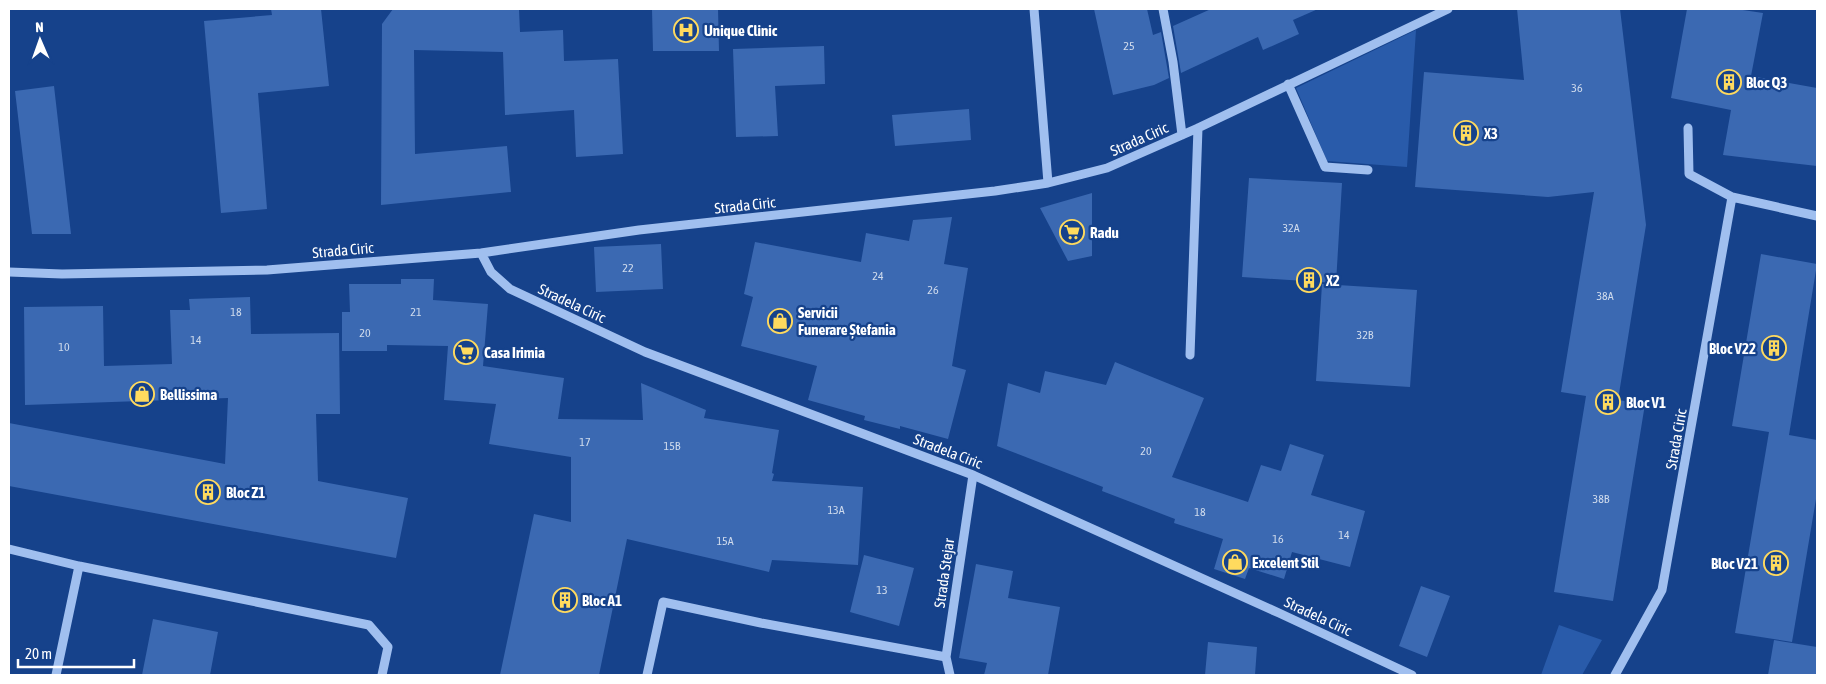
<svg xmlns="http://www.w3.org/2000/svg" width="1826" height="684" font-family="'Asap Condensed',sans-serif">
<style>
.green{fill:#295baa}
.building{fill:#3b69b2}
.lines{fill:none;stroke-linecap:round;stroke-linejoin:round}
.minor{stroke:#a0bfef;stroke-width:9}
.labels{text-anchor:middle;dominant-baseline:central;stroke-width:4.5;stroke-linejoin:round;paint-order:stroke}
.number-label{font-size:12px;fill:#cedaec}
.poi-label{font-size:15px;font-weight:bold;fill:#fff;stroke:#16428b;text-anchor:start}
.street-label{font-size:15px;fill:#fff;stroke:#16428b}
</style>
<rect width="100%" height="100%" fill="#16428b"/>
<!-- green -->
<path class="green" d="M1416,30L1407,167L1327,161L1296,88Z
M1559,625L1602,640L1582,675H1541Z"/>
<!-- building -->
<path class="building" d="M271,9H321L329,86L258,93L267,209L221,213L204,21L272,15Z
M393,9H519L520,32L563,30L564,61L618,59L623,154L576,157L574,110L505,115L503,52L414,50L415,154L507,146L511,192L381,205L382,24Z
M652,9H718L719,51H653Z
M1094,9H1147L1153,35L1161,32L1169,78L1154,85L1113,95Z
M1211,9H1318L1293,20L1299,34L1263,50L1258,37L1181,73L1173,26Z
M1517,9H1620L1646,225L1618,400L1645,404L1613,601L1554,592L1586,396L1561,392L1594,192L1548,197L1415,187L1424,72L1524,80Z
M1687,9H1736L1763,13L1751,76L1817,88V166L1723,155L1731,110L1671,98Z
M824,46L825,84L775,86L778,136L736,137L733,49Z
M54,86L71,234H32L15,91Z
M969,109L971,140L895,146L892,115Z
M1249,178L1342,183L1336,283L1242,277Z
M1092,193V256L1068,261L1040,208Z
M952,217L944,264L968,268L952,366L966,370L948,439L900,426V429L864,420L865,416L808,400L817,366L741,346L753,297L744,294L755,242L861,262L866,233L909,241L913,220Z
M661,244L663,289L596,292L594,247Z
M1761,254L1817,264L1789,435L1817,440V493L1792,642L1735,633L1769,432L1732,426Z
M401,279H434L433,300L488,304L483,366L564,378L558,419L643,420L641,383L706,410L704,418L779,430L772,473L774,474L772,481L863,487L858,565L772,560L769,572L627,539L599,675H500L534,514L571,522V457L489,444L496,404L444,400L448,346L387,345V351H342V312H350L349,284H401Z
M1322,284L1417,290L1410,387L1316,381Z
M250,297L251,334L339,333L340,414H316L318,481L408,498L396,558L9,486V423L225,464L228,398L25,405L24,307L103,306L104,366L172,364L170,310H190L189,299Z
M1115,362L1204,398L1172,477L1248,502L1261,465L1281,471L1290,444L1324,455L1311,495L1365,511L1350,567L1292,552L1284,579L1249,568L1245,579L1214,569L1223,539L1174,523L1175,519L1102,491L1103,487L997,446L1008,383L1040,393L1045,371L1106,385Z
M864,555L914,568L899,626L850,612Z
M976,564L1013,571L1008,598L1060,607L1048,675H984L987,663L959,658Z
M1421,586L1450,596L1427,657L1399,646Z
M153,619L218,632L210,675H142Z
M1774,640L1817,647V675H1768Z
M1208,642L1257,647L1255,675H1205Z"/>
<g class="lines">
<!-- minor -->
<path class="minor" d="M1034,9L1048,183
M1163,9L1173,62L1182,135
M1288,84L1325,167L1368,170
M1688,128L1689,174L1732,197
M481,253L491,272L510,289L645,352L973,475L1279,613L1412,675
M9,272L62,274L267,270L481,253L639,230L995,191L1048,183L1107,168L1198,128L1448,9
M1190,355L1198,128
M9,549L79,566L369,625L388,647L382,675
M56,675L79,566
M647,675L663,602L761,623L946,657
M950,675L946,657L973,475
M1615,675L1662,590L1732,197L1817,216"/>
</g>
<!-- icons -->
<defs>
<symbol id="hospital-ring" viewBox="-11 -11 22 22"><circle r="9.5" fill="#16428b" stroke="#ffda5e" stroke-width="1.5"/><path d="M-5-5h3v3.5h4V-5h3V5h-3V1.5h-4V5h-3Z" fill="#ffda5e"/></symbol>
<symbol id="building-ring" viewBox="-11 -11 22 22"><circle r="9.5" fill="#16428b" stroke="#ffda5e" stroke-width="1.5"/><path d="M-4-6H4V6H1V3H-1V6H-4ZM-2.5-4.3h1.7v1.8h-1.7ZM.8-4.3h1.7v1.8H.8ZM-2.5-1h1.7V.8h-1.7ZM.8-1h1.7V.8H.8Z" fill="#ffda5e"/></symbol>
<symbol id="supermarket-ring" viewBox="-11 -11 22 22"><circle r="9.5" fill="#16428b" stroke="#ffda5e" stroke-width="1.5"/><path d="M-6-5.5h2.5l.6 2H6L4.5 2H-2.5L-4.4-4H-6ZM-1.5 3.2a1.3 1.3 0 1 0 .1 0ZM3 3.2a1.3 1.3 0 1 0 .1 0Z" fill="#ffda5e"/></symbol>
<symbol id="shop-ring" viewBox="-11 -11 22 22"><circle r="9.5" fill="#16428b" stroke="#ffda5e" stroke-width="1.5"/><path d="M-5-2.5h2.3a2.7 3.5 0 0 1 5.4 0H5L5.5 6h-11ZM-1.5-2.5h3a1.5 2.3 0 0 0-3 0Z" fill="#ffda5e"/></symbol>
</defs>
<g fill-rule="evenodd">
<use href="#hospital-ring" x="672" y="16" width="28" height="28"/>
<use href="#building-ring" x="1715" y="68" width="28" height="28"/>
<use href="#building-ring" x="1452" y="119" width="28" height="28"/>
<use href="#supermarket-ring" x="1058" y="218" width="28" height="28"/>
<use href="#building-ring" x="1295" y="266" width="28" height="28"/>
<use href="#shop-ring" x="766" y="307" width="28" height="28"/>
<use href="#building-ring" x="1760" y="334" width="28" height="28"/>
<use href="#supermarket-ring" x="452" y="338" width="28" height="28"/>
<use href="#shop-ring" x="128" y="380" width="28" height="28"/>
<use href="#building-ring" x="1594" y="388" width="28" height="28"/>
<use href="#building-ring" x="194" y="478" width="28" height="28"/>
<use href="#shop-ring" x="1221" y="548" width="28" height="28"/>
<use href="#building-ring" x="1762" y="549" width="28" height="28"/>
<use href="#building-ring" x="551" y="586" width="28" height="28"/>
</g>
<g class="labels">
<!-- number labels -->
<g class="number-label">
<text x="1129" y="46">25</text>
<text x="1577" y="88">36</text>
<text x="1291" y="228">32A</text>
<text x="628" y="268">22</text>
<text x="878" y="276">24</text>
<text x="933" y="290">26</text>
<text x="1605" y="296">38A</text>
<text x="236" y="312">18</text>
<text x="416" y="312">21</text>
<text x="365" y="333">20</text>
<text x="1365" y="335">32B</text>
<text x="196" y="340">14</text>
<text x="64" y="347">10</text>
<text x="585" y="442">17</text>
<text x="672" y="446">15B</text>
<text x="1146" y="451">20</text>
<text x="1601" y="499">38B</text>
<text x="836" y="510">13A</text>
<text x="1200" y="512">18</text>
<text x="1344" y="535">14</text>
<text x="1278" y="539">16</text>
<text x="725" y="541">15A</text>
<text x="882" y="590">13</text>
</g>
<!-- poi labels -->
<g class="poi-label">
<text x="704" y="30">Unique Clinic</text>
<text x="1746" y="82">Bloc Q3</text>
<text x="1484" y="133">X3</text>
<text x="1090" y="232">Radu</text>
<text x="1326" y="280">X2</text>
<text x="798" y="312">Servicii<tspan x="798" dy="17">Funerare Ștefania</tspan></text>
<text x="1756" y="348" text-anchor="end">Bloc V22</text>
<text x="484" y="352">Casa Irimia</text>
<text x="160" y="394">Bellissima</text>
<text x="1626" y="402">Bloc V1</text>
<text x="226" y="492">Bloc Z1</text>
<text x="1252" y="562">Excelent Stil</text>
<text x="1758" y="563" text-anchor="end">Bloc V21</text>
<text x="582" y="600">Bloc A1</text>
</g>
<!-- street labels -->
<g class="street-label">
<text transform="translate(1139 139) rotate(-24)">Strada Ciric</text>
<text transform="translate(745 205) rotate(-6)">Strada Ciric</text>
<text transform="translate(343 250) rotate(-5)">Strada Ciric</text>
<text transform="translate(572 303) rotate(25)">Stradela Ciric</text>
<text transform="translate(1676 439) rotate(-80)">Strada Ciric</text>
<text transform="translate(948 451) rotate(21)">Stradela Ciric</text>
<text transform="translate(944 573) rotate(-82)">Strada Stejar</text>
<text transform="translate(1318 616) rotate(25)">Stradela Ciric</text>
</g>
</g>
<!-- border -->
<rect width="1826" height="684" fill="none" stroke="#ffffff" stroke-width="20"/>
<!-- north arrow -->
<g transform="translate(40 40) rotate(358)" stroke="#16428b" stroke-width="4" paint-order="stroke">
<path d="M0-4L9 19L0 12L-9 19Z" fill="#ffffff"/>
<text y="-8" font-size="14" font-weight="bold" text-anchor="middle" fill="#ffffff">N</text>
</g>
<!-- scale -->
<path d="M18 659v8h116v-8" fill="none" stroke="#ffffff" stroke-width="2.5"/>
<text x="25" y="659" font-size="15" fill="#ffffff" stroke="#16428b" stroke-width="4" paint-order="stroke">20 m</text>
</svg>
